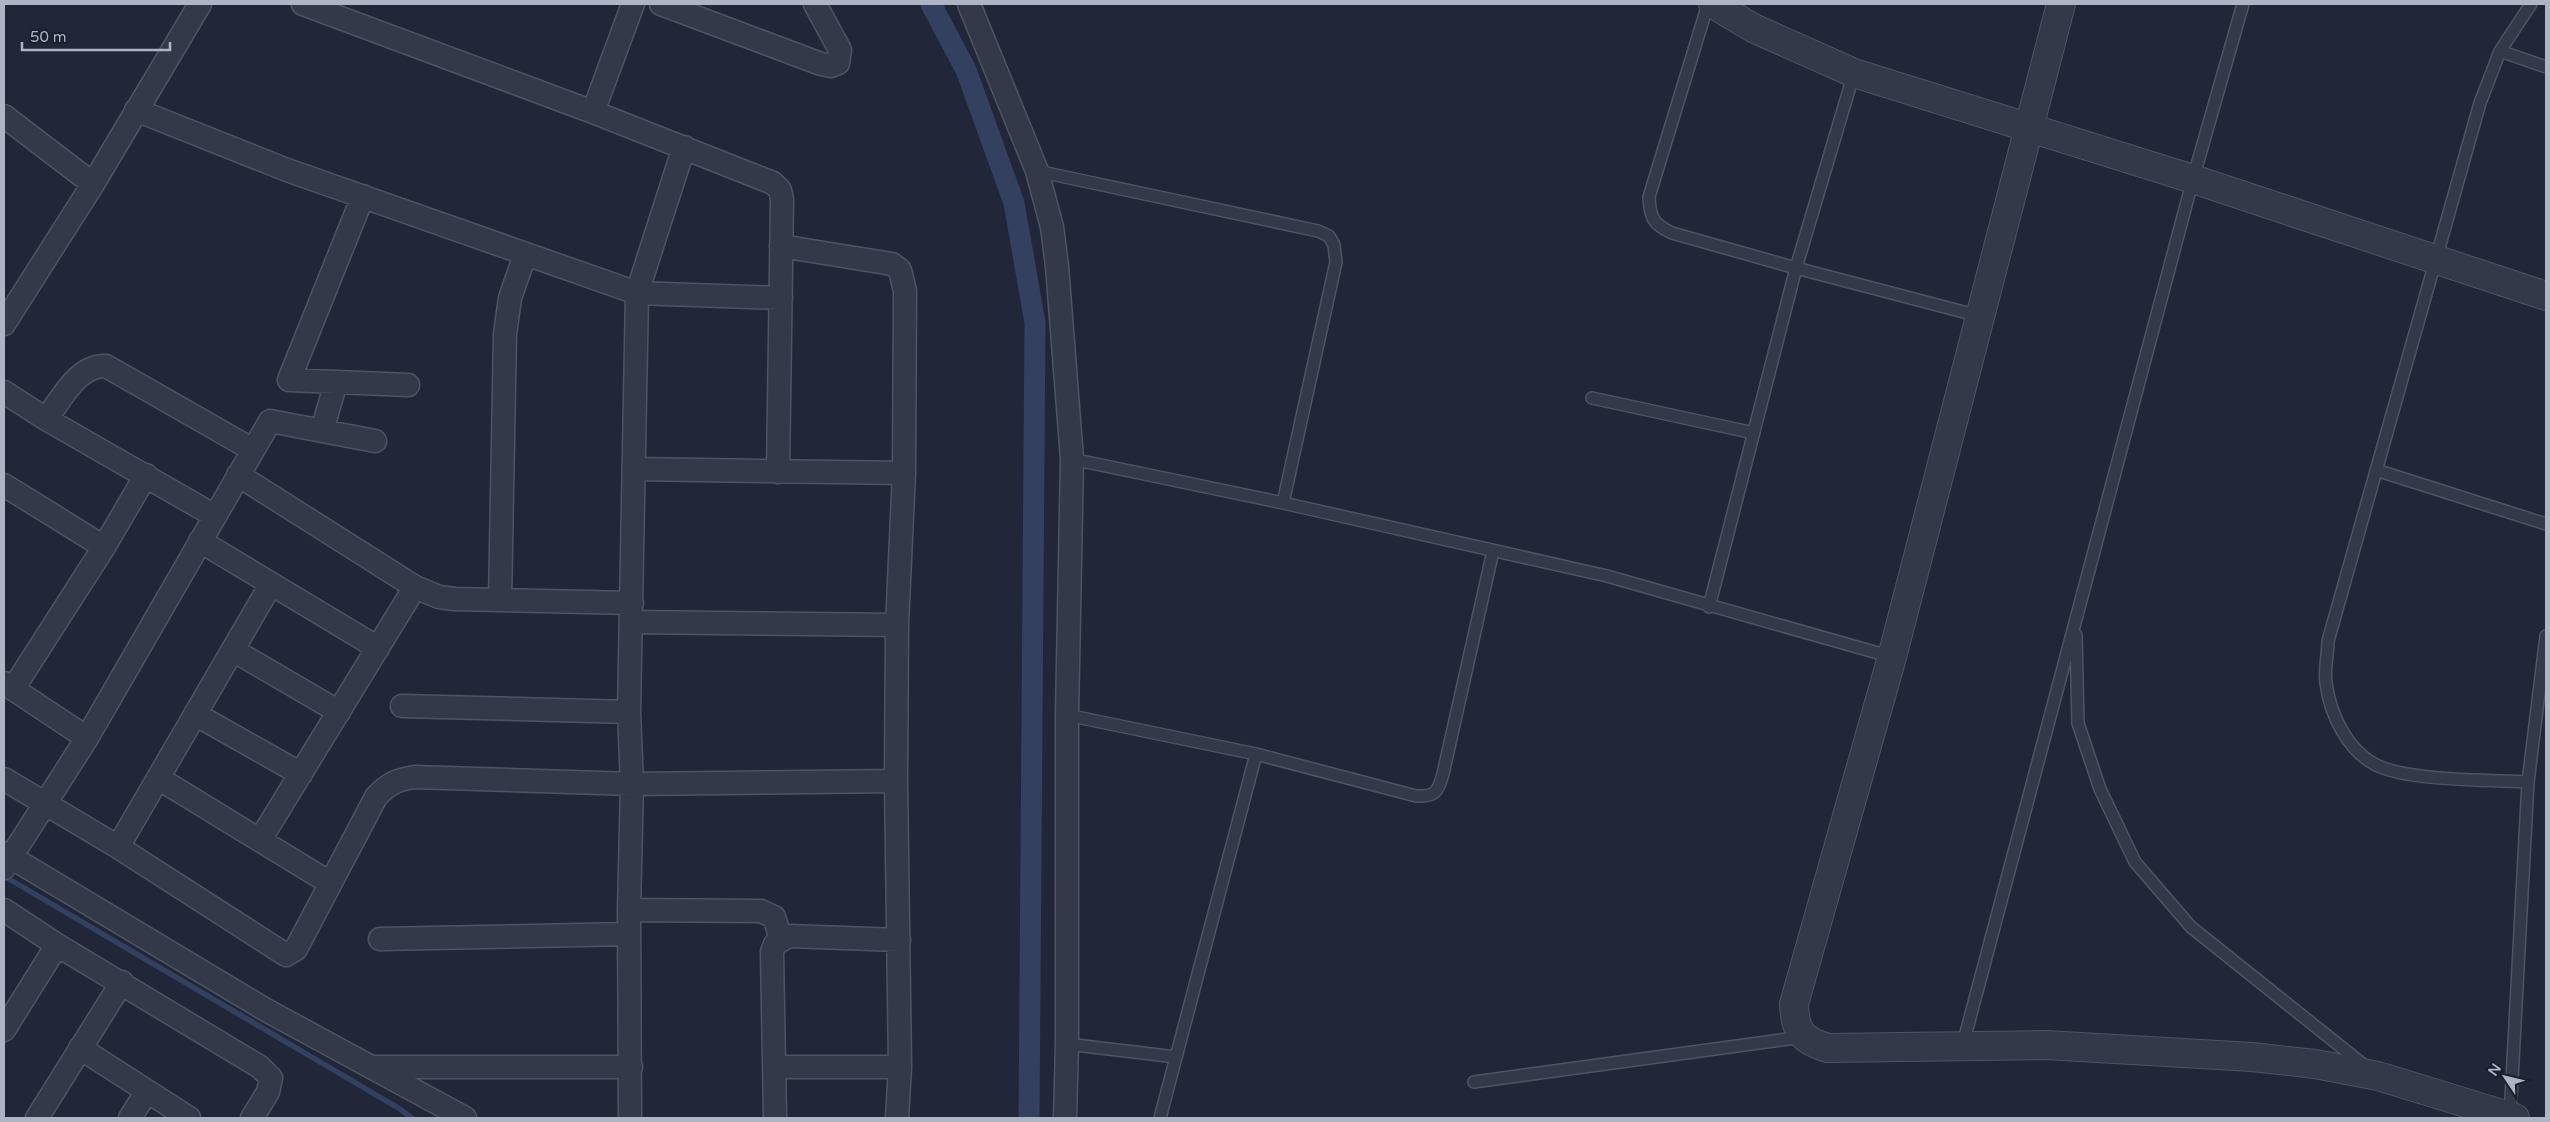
<svg xmlns="http://www.w3.org/2000/svg" width="2550" height="1122" font-family="'Varela Round',sans-serif">
<style>
.lines{fill:none;stroke-linecap:round;stroke-linejoin:round}
.stream{stroke:#344060;stroke-width:5.5}
.canal{stroke:#344060;stroke-width:21}
.service-casing{stroke:#4f5464;stroke-width:14}
.minor-casing{stroke:#4f5464;stroke-width:25}
.tertiary-casing{stroke:#4f5464;stroke-width:30}
.service{stroke:#343949;stroke-width:11}
.minor{stroke:#343949;stroke-width:22}
.tertiary{stroke:#343949;stroke-width:28}
</style>
<rect width="100%" height="100%" fill="#212739"/>
<g class="lines">
<!-- stream -->
<path class="stream" d="M4,876L400,1109L412,1118"/>
<!-- canal -->
<path class="canal" d="M931,4L966,70L1014,203L1035,323L1029,1118"/>
<defs>
<path id="service" d="M1708,4L1649,197C1650,218 1653,224 1672,233L1796,268L1709,607
M2500,51L2546,67
M1854,73L1796,268L1979,316
M1037,171L1318,231L1329,236L1334,245L1336,262L1283,503
M1592,398L1754,433
M1072,459L1283,503L1607,576L1892,657
M2376,470L2546,524
M2076,635L2078,723L2100,789L2135,862L2191,927L2365,1066
M1067,715L1256,754L1416,796C1435,797 1438,792 1443,774L1493,551
M2528,782C2490,780 2408,781 2376,765C2347,750 2330,714 2326,683C2324,670 2328,654 2328,641L2480,103L2500,51L2531,4
M1067,1044L1176,1057
M1963,1044L2193,179L2243,4
M1474,1082L1803,1037
M2510,1117L2528,782L2546,636
M1160,1118L1256,754"/>
<path id="minor" d="M303,4L593,112L773,183L780,190L782,200L778,472
M661,4L821,64L831,66L838,63L840,50L815,4
M969,4L1037,171L1052,227L1057,266L1072,459L1067,715V1044L1065,1118
M136,110L287,170L637,293L781,298
M593,112L633,4
M4,116L93,184
M363,196L289,380L408,385
M781,246L892,264L900,270L905,291L904,473L897,625L896,781L900,1067L897,1118
M4,324L93,184L200,4
M4,392L46,419L215,516
M46,419C62,399 77,365 106,366L253,450
M322,431L336,382
M634,469L904,473
M238,475L415,587L439,597L455,599L632,603
M4,485L104,547
M200,541L378,648
M500,600L505,334L510,298L525,255
M632,622L897,625
M233,650L339,712
M4,683L87,738
M13,689L104,547L146,475
M402,706L629,712
M195,714L301,774
M158,778L330,883
M4,779L118,847L286,955L296,949L376,797C388,784 396,780 414,777L632,784L896,781
M260,840L415,587
M118,847L271,584
M4,853L266,1010L465,1118
M4,868L87,738L270,421L375,441
M4,910L57,945L260,1067L271,1078L268,1092L252,1118
M629,910L761,911L774,917L781,939
M380,939L629,934
M4,1030L57,945
M80,1048L189,1118
M372,1067H631
M775,1067H900
M37,1118L122,982
M130,1118L147,1091
M630,1118L629,910L632,784L629,712L637,293L684,147
M775,1118L772,952L775,944L789,936L899,940"/>
<path id="tertiary" d="M1713,4L1753,28L1854,73L2193,179L2546,296
M2061,4L1892,657L1794,1004C1795,1031 1801,1040 1828,1048L2046,1045L2252,1057L2315,1064L2378,1076L2515,1118"/>
</defs>
<!-- service casing -->
<use href="#service" class="service-casing"/>
<!-- minor casing -->
<use href="#minor" class="minor-casing"/>
<!-- tertiary casing -->
<use href="#tertiary" class="tertiary-casing"/>
<!-- service -->
<use href="#service" class="service"/>
<!-- minor -->
<use href="#minor" class="minor"/>
<!-- tertiary -->
<use href="#tertiary" class="tertiary"/>
</g>
<!-- border -->
<rect width="2550" height="1122" fill="none" stroke="#afb4c5" stroke-width="10"/>
<!-- north arrow -->
<g transform="translate(2505 1077) rotate(305)" stroke="#1a1f2e" stroke-width="4" paint-order="stroke">
<path d="M0-4L9 19L0 12L-9 19Z" fill="#afb4c5"/>
<text y="-8" font-size="14" font-weight="bold" text-anchor="middle" fill="#afb4c5">N</text>
</g>
<!-- scale -->
<path d="M22 42v8h148v-8" fill="none" stroke="#afb4c5" stroke-width="2.5"/>
<text x="30" y="42" font-size="15" fill="#afb4c5" stroke="#1a1f2e" stroke-width="4" paint-order="stroke">50 m</text>
</svg>
